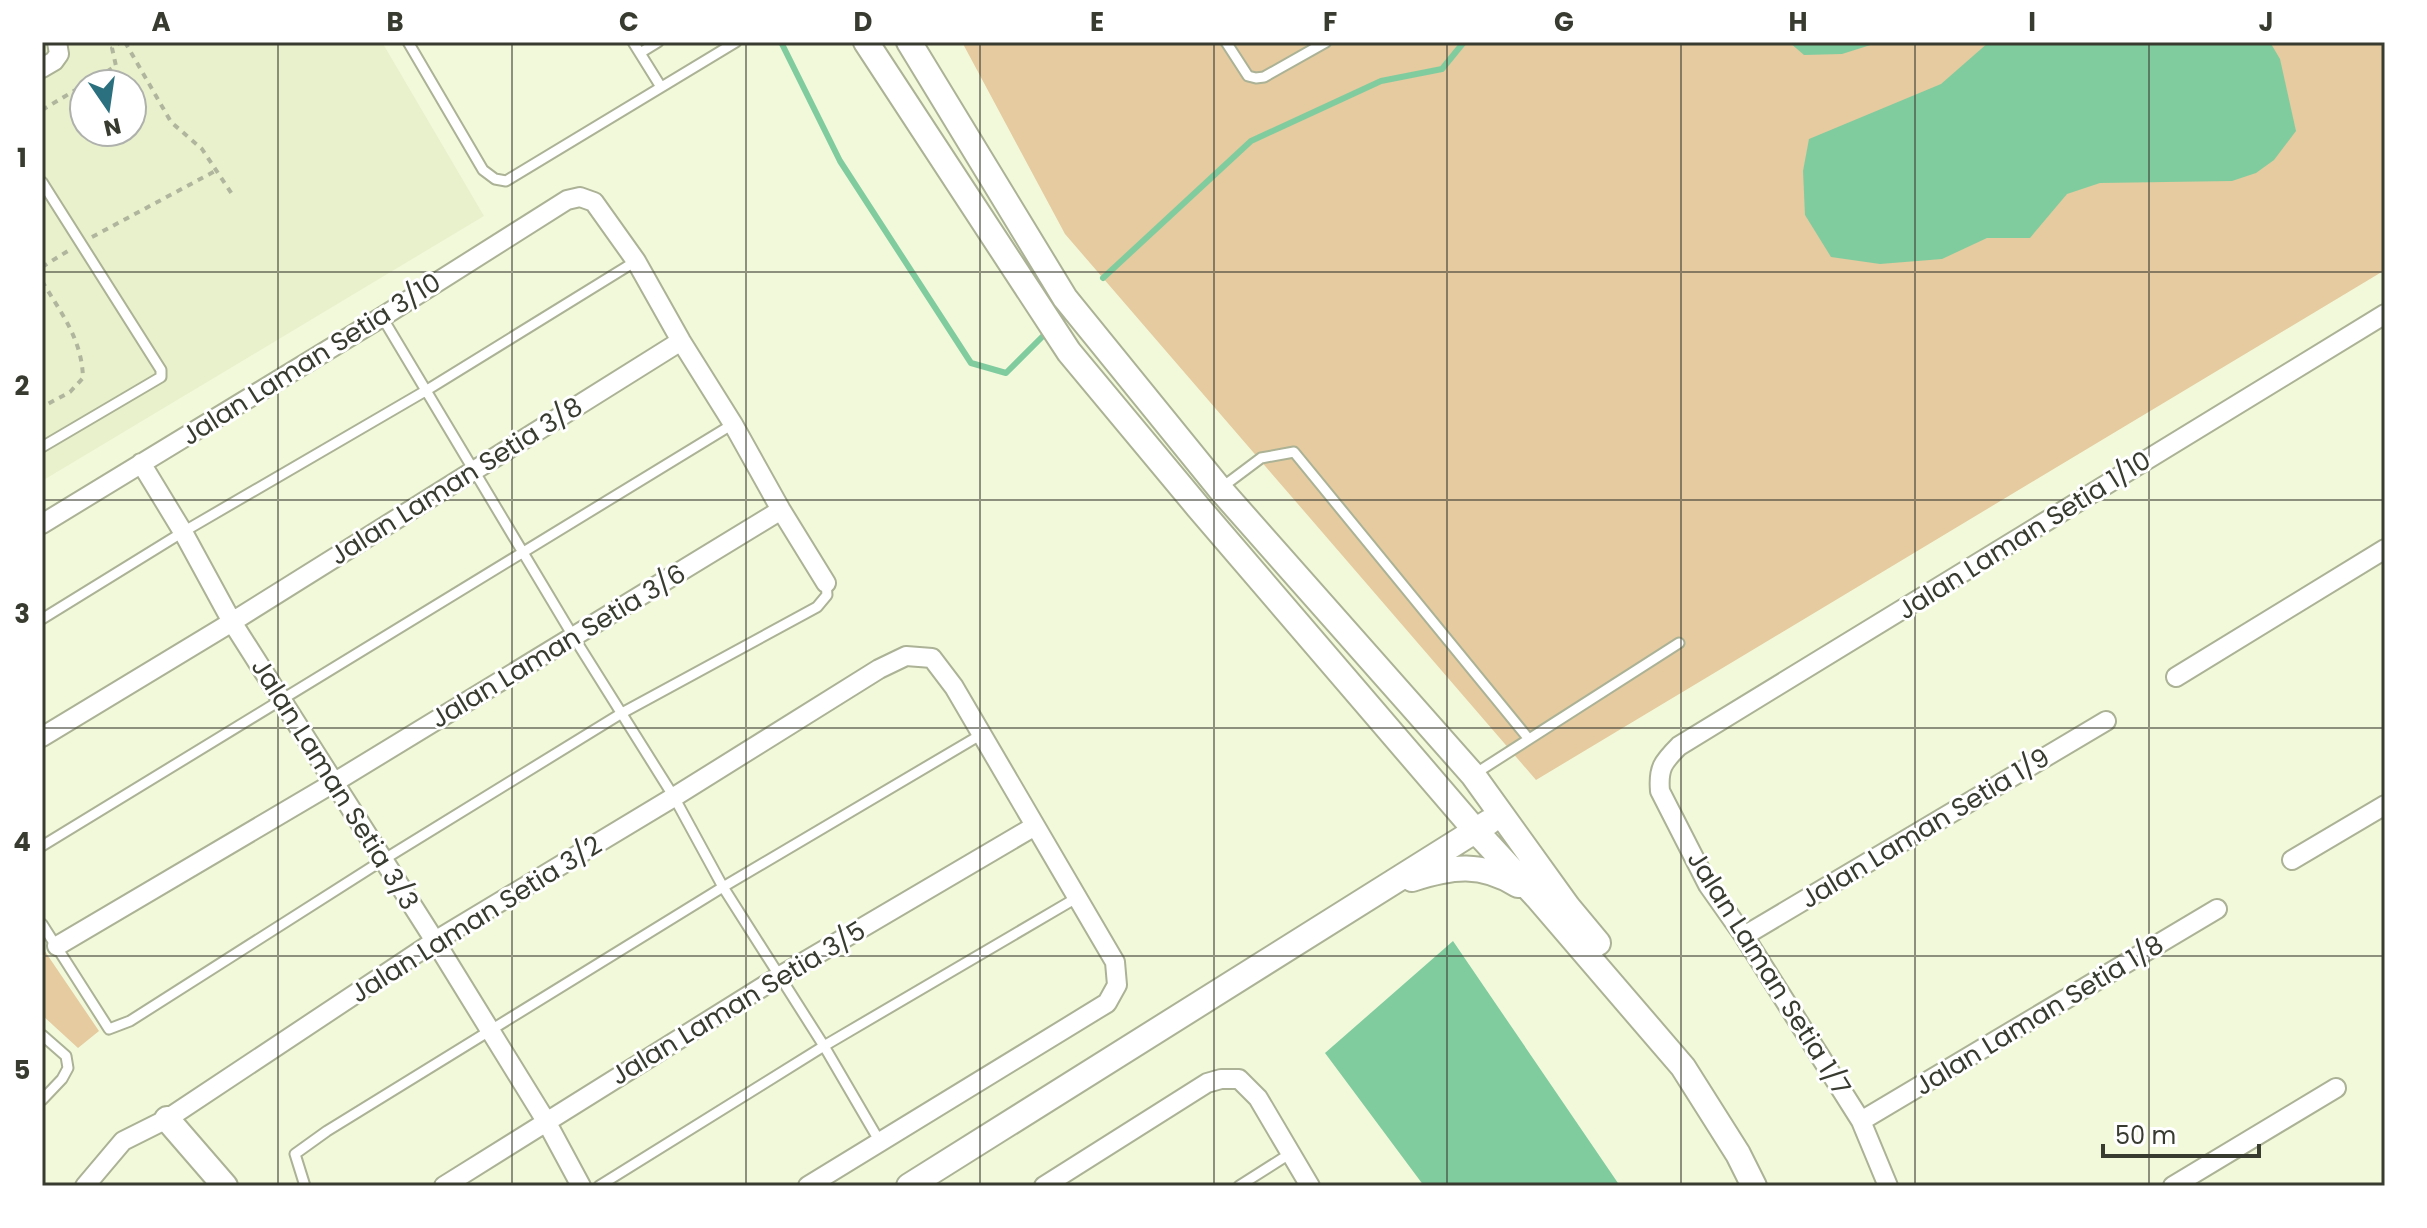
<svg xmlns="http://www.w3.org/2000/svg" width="2427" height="1228" font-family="Poppins,sans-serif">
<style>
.built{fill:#e8f1cb;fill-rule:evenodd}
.green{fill:#e5cb9f}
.water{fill:#81cc9f}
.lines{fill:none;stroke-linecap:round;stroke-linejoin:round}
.stream{stroke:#81cc9f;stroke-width:6}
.lane-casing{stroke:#abb295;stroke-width:13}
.street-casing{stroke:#abb295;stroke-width:22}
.secondary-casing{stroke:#abb295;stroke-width:28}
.path{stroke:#b0b69e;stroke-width:4;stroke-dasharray:6 6;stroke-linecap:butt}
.lane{stroke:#fff;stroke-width:9}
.street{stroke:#fff;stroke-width:18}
.secondary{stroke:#fff;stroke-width:24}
.grid{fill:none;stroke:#383b2f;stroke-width:2;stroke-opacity:0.55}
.labels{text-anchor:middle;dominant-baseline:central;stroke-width:6;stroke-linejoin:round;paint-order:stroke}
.street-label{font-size:26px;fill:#383b2f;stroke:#fff}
.neatline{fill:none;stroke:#383b2f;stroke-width:3}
.grid-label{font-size:26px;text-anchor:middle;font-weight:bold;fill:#383b2f}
</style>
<rect width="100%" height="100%" fill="#f2f9db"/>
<!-- built -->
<path class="built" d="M42,42H382L484,216L42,481ZM84,84H132V132H84Z"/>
<!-- green -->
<path class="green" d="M962,42H2385V270L1536,780L1065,234Z
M42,947L99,1031L78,1048L42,1015Z"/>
<!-- water -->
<path class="water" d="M1789,42H1880L1842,54L1804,55Z
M1989,42H2270L2280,59L2296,131L2274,160L2256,173L2232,181L2100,183L2067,194L2030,238H1987L1942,259L1880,264L1831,257L1805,215L1803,171L1809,139L1941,84Z
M1453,941L1620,1186H1424L1325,1053Z"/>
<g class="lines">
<!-- stream -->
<path class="stream" d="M781,42L840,161L971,363L1006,373L1046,333
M1103,278L1251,141L1381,81L1442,69L1464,42"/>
<defs>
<path id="lane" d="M408,42L483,170L495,179L506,181L736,42
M633,42L661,87
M1226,42L1248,76L1256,78L1264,77L1326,42
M640,53L658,42
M42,182L161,370V377L42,447
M382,317L573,636L674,797L723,887L824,1046L880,1142
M1221,488L1261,458L1294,452L1528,738
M42,619L183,532L427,390L636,261
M1473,775L1679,643
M42,846L733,424
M42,924L109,1029L130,1021L383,860L622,713L817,607L827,595L826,583
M42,1035L66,1056L68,1068L62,1079L42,1100
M305,1186L295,1154L327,1131L723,887L982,734
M599,1186L824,1046L1078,897
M1239,1186L1291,1153"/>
<path id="street" d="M42,68L54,61L59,54L57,42
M141,463L183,532L232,622L435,941L546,1121L581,1186
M42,524L382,317L567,200L580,197L594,202L636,261L681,341L733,424L781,510L826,583
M2176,677L2385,549
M42,737L232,622L681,341
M2292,860L2385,805
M1744,936L2106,721
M57,946L335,782L781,510
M1861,1121L2217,909
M85,1186L123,1141L167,1119L435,941L674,797L879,669L906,656L932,658L954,687L1115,962L1117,985L1107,1003L808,1186
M444,1186L780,976L1035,826
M1044,1186L1207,1083L1221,1079H1239L1258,1098L1310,1186
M1888,1186L1861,1121L1744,936L1708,885L1660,791C1658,768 1663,762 1679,746L2385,314
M2173,1186L2336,1088"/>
<path id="secondary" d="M866,42L1069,352L1198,507L1475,830L1537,897L1683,1067L1738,1154L1754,1186
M909,42L1065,298L1220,489L1473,775L1568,907L1598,943
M1412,879C1452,866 1481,862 1518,885
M167,1119L225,1186
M909,1186L1489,822"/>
</defs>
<!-- lane casing -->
<use href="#lane" class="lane-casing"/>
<!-- street casing -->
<use href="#street" class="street-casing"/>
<!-- secondary casing -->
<use href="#secondary" class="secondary-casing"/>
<!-- path -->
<path class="path" d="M125,42L171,122L202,149L234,197
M86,84L116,66L112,48L120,42
M42,110L84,85
M92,237L217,170
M42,267L71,249
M42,281C61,313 82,339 83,378L70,392L42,407"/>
<!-- lane -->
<use href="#lane" class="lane"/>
<!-- street -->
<use href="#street" class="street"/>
<!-- secondary -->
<use href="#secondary" class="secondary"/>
</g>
<!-- grid -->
<path class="grid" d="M278,42V1186M512,42V1186M746,42V1186M980,42V1186M1214,42V1186M1447,42V1186M1681,42V1186M1915,42V1186M2149,42V1186M42,272H2385M42,500H2385M42,728H2385M42,956H2385"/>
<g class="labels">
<!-- street labels -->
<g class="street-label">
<text transform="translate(311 359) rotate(-32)">Jalan Laman Setia 3/10</text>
<text transform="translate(456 481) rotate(-32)">Jalan Laman Setia 3/8</text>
<text transform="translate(2024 535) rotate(-32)">Jalan Laman Setia 1/10</text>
<text transform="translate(558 646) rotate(-31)">Jalan Laman Setia 3/6</text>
<text transform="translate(335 784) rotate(58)">Jalan Laman Setia 3/3</text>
<text transform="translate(1925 828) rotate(-31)">Jalan Laman Setia 1/9</text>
<text transform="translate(476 919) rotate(-32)">Jalan Laman Setia 3/2</text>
<text transform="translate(1769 973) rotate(58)">Jalan Laman Setia 1/7</text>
<text transform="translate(738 1003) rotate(-31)">Jalan Laman Setia 3/5</text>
<text transform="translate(2039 1015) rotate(-31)">Jalan Laman Setia 1/8</text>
</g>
</g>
<!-- border -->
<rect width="2427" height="1228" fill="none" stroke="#ffffff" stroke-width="88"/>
<!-- north arrow -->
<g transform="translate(108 108) rotate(167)"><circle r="38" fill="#ffffff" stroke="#afb1ac" stroke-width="2"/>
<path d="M0-6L14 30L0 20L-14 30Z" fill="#2b707f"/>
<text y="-12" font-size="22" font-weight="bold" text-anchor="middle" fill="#383b2f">N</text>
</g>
<!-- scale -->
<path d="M2103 1144v12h156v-12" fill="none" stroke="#383b2f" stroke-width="4"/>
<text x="2115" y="1144" font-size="24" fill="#383b2f" stroke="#ffffff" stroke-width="6" paint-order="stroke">50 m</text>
<rect x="44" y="44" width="2339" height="1140" class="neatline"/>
<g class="grid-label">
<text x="161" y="31">A</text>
<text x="395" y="31">B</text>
<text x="629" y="31">C</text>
<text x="863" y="31">D</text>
<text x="1097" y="31">E</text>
<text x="1330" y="31">F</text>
<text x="1564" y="31">G</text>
<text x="1798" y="31">H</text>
<text x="2032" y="31">I</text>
<text x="2266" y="31">J</text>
<text x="22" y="167">1</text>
<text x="22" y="395">2</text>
<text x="22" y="623">3</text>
<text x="22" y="851">4</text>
<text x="22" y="1079">5</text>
</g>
</svg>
